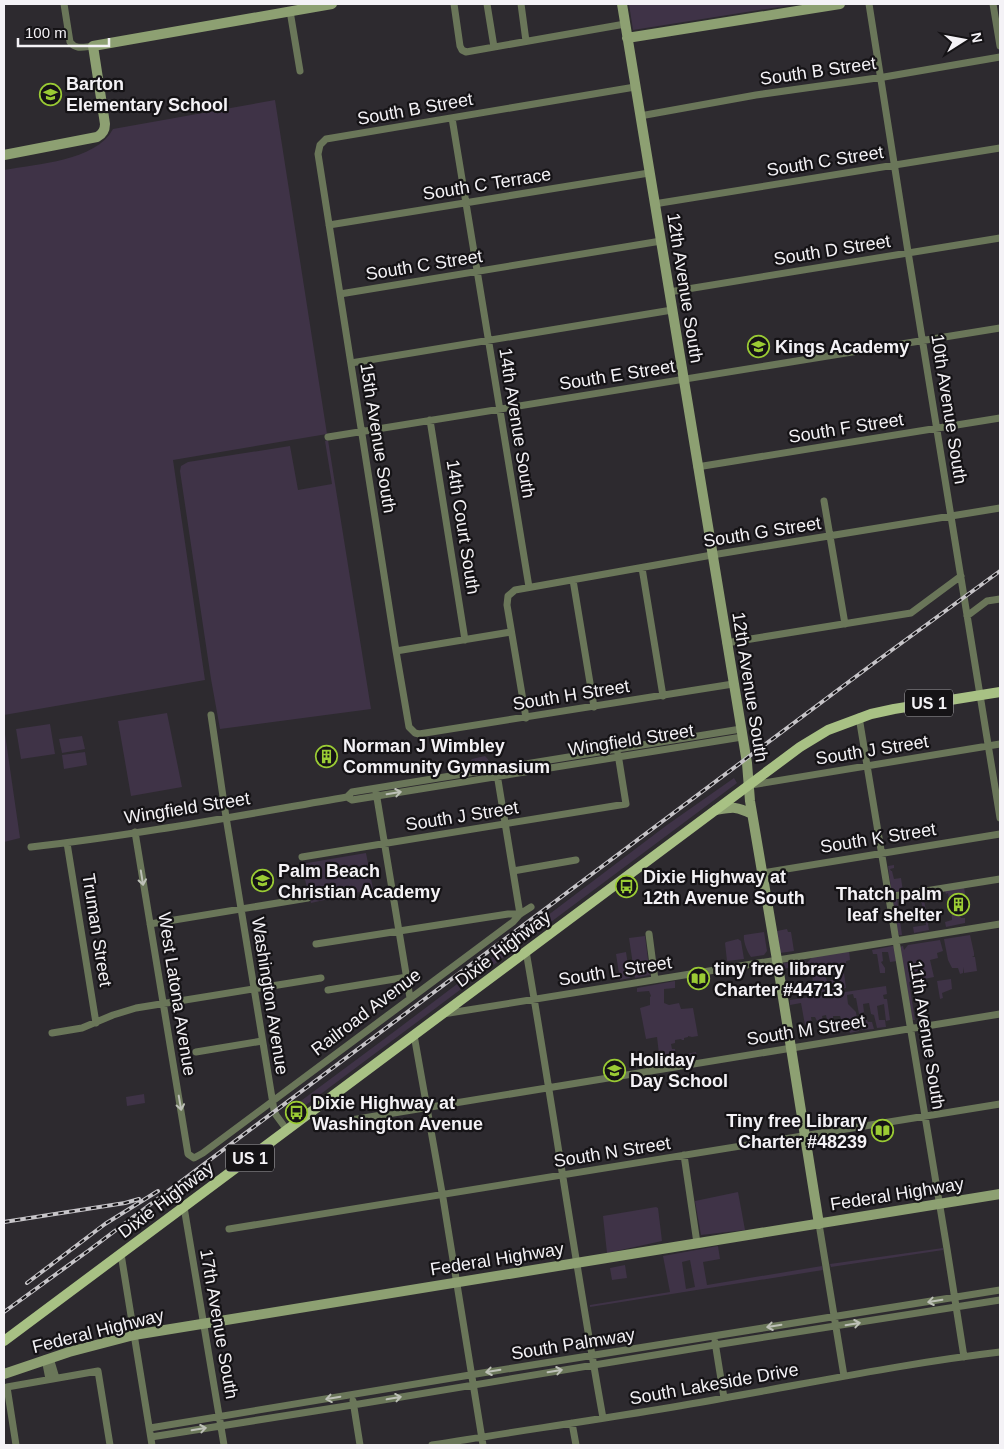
<svg xmlns="http://www.w3.org/2000/svg" width="1004" height="1449" font-family="Arial,sans-serif">
<style>
.green{fill:#3f3347;fill-rule:evenodd}
.lines{fill:none;stroke-linecap:round;stroke-linejoin:round}
.street{stroke:#6a7659;stroke-width:7}
.secondary{stroke:#8da072;stroke-width:10}
.primary{stroke:#a8c184;stroke-width:10}
.rail-casing{stroke:#c6c4c8;stroke-width:4}
.rail{stroke:#151316;stroke-width:2;stroke-dasharray:5.5;stroke-linecap:butt}
.oneway{stroke:#bdc0b7}
.labels{text-anchor:middle;dominant-baseline:central;stroke-width:4.5;stroke-linejoin:round;paint-order:stroke}
.shield{fill:#151316;stroke:#b1afb3;stroke-width:1}
.shield-label{font-size:16px;font-weight:bold;fill:#f4f2f6}
.street-label{font-size:18px;fill:#f4f2f6;stroke:#151316}
.poi-label{font-size:18px;font-weight:bold;fill:#f4f2f6;stroke:#151316;text-anchor:start}
</style>
<rect width="100%" height="100%" fill="#2d2a2f"/>
<!-- green -->
<path class="green" d="M629,4H798L633,30Z
M275,100L327,434L173,460L205,680L4,715V170C37,164 96,161 113,129Z
M328,440L371,709L220,729L211,679L180,471L181,466L188,462L290,446L298,490L332,484L325,441Z
M167,713L182,787L131,796L118,721Z
M50,724L55,754L21,759L16,729Z
M4,727L20,838L4,842Z
M82,736L85,749L62,753L59,739Z
M85,752L87,765L64,769L62,755Z
M485,756L493,765L469,769L468,763L472,759Z
M734,778L737,783L290,1117L285,1115L286,1112L395,1031L667,825Z
M366,853L373,889L311,903L301,864Z
M894,865V868L890,869L891,871H892L894,879L901,878L903,892L964,887L966,899L961,901L962,906L953,908L955,916H960L961,918H965V923L946,927L945,922L952,920L951,907L953,906L952,904H950L948,893L946,894L945,891L941,892V897H937L936,891L923,893L929,930L914,933L913,927L926,925L920,895L897,898L902,935H899L897,930L888,866Z
M787,929L788,932H791L794,951L780,953L777,931Z
M764,932L767,951L764,955L751,957C747,952 743,941 744,935Z
M970,935L974,953V956L972,957H975L977,971L964,973L963,967V973L960,974L958,968H952L948,960L944,939Z
M645,936L650,975L635,978L629,938Z
M738,939L741,941L744,959L727,961L725,943L726,942Z
M940,940L943,951L937,953L938,958L930,960L934,977L909,982L915,1020H912L899,947L903,946L904,950L908,945Z
M893,946L895,947L897,961L890,962L888,952H882L883,961L881,962L885,968V973H880L877,954H873L872,950Z
M849,950L850,960L846,961V964L842,965L844,969L841,970L842,974L844,973L846,988L815,993L812,976L825,974L827,981L836,979L835,971H837L835,963L810,967L809,964L783,969L782,965L784,963L805,960L806,964L812,957Z
M626,952L630,978L620,980L616,954Z
M951,979L952,989L942,993L943,998L940,999L937,981Z
M675,981V988L664,989V1003L669,1005L679,1003L681,1009L693,1008L698,1036L692,1037L688,1036V1037L684,1038V1040H682L681,1039L675,1040V1043L671,1044L672,1049H675V1053L677,1056L696,1052L697,1056L640,1067L639,1061L646,1055L659,1054L657,1037L646,1039L640,1008L650,1005V997L651,996L649,991L637,992V988Z
M886,986L887,994L883,995L884,999H887L890,1020L886,1021L884,1004L877,1006L879,1020H885L886,1027L877,1028L874,1015L871,1014L869,1003L863,1004L864,1012L861,1013L862,1020H867L868,1022H872L874,1029L862,1030L856,998H854L853,994L847,995L848,1004L856,1012L859,1031L850,1033L847,1024H844L843,1019H841L840,1016H833V1019L827,1020L826,1015L822,1016L823,1020L817,1021L815,1017H811L812,1024L805,1025L801,1003L790,1005V1000Z
M144,1094L145,1103L127,1106L126,1097Z
M738,1192L745,1230L701,1235L695,1201Z
M656,1207L658,1208L662,1241L607,1253L603,1216Z
M718,1246L720,1259L703,1262L707,1285L822,1266L823,1270L590,1307V1305L670,1292L663,1256ZM690,1260L695,1287L686,1289L682,1262Z
M943,1248V1250L831,1267L830,1264Z
M625,1265L627,1278L612,1280L610,1268Z"/>
<g class="lines">
<!-- street -->
<path class="street" d="M64,4L70,42C76,50 84,47 93,46
M454,4L460,46L462,50L466,52L625,24
M487,4L494,47
M521,4L526,41
M869,4L909,258L1000,818
M993,4L1000,46
M290,11L300,71
M635,87L326,139L320,145L318,154L396,651L409,727L415,733L419,734L733,684
M640,116L756,95L884,77L1000,57
M452,118L529,587
M654,204L1000,148
M329,225L649,173
M669,292L1000,238
M340,294L661,241
M351,363L672,310
M430,420L465,640
M328,437L1000,328
M697,467L1000,418
M824,501L845,624
M642,568L663,696
M573,580L594,707
M967,616L987,601L1000,599
M726,643L911,613L961,576
M396,651L511,632
M211,715L226,817L274,1110L276,1115L287,1130
M859,717L947,1249L964,1357
M526,718L507,605L508,596L515,590L712,555L1000,508
M751,785L1000,744
M376,792L410,998
M347,797L352,800L742,737
M135,832L188,1154L194,1158L203,1153L513,922L520,914L531,907
M67,843L96,1023
M31,847C137,835 242,815 347,797L352,792L741,729
M302,857L626,804L618,754
M513,871L576,860
M762,873L1000,834
M894,896L1000,879
M150,924L308,898
M649,934L655,980
M316,944L508,914H520L497,774
M526,951C553,1107 575,1263 603,1418
M328,990L407,977
M443,1014L1000,924
M52,1033L82,1028L113,1015L136,1008L321,978
M414,1035L443,1198L483,1445
M196,1052L262,1041
M351,1120L1000,1014
M684,1155L697,1243
M184,1207L224,1445
M819,1224L844,1376
M229,1229L1000,1104
M121,1254L152,1445
M715,1342L724,1398
M50,1358L56,1378
M45,1359L49,1379
M353,1401L360,1445
M572,1423L576,1445
M150,1428L476,1374L1000,1290
M151,1437L359,1404L715,1345L1000,1300
M16,1445L7,1387L98,1371L110,1445
M432,1445C529,1429 627,1416 724,1398C816,1382 907,1363 1000,1352"/>
<!-- secondary -->
<path class="secondary" d="M622,4L747,763L750,801L777,960L819,1224
M627,38L840,4
M4,155L97,137C103,134 105,130 105,124L93,46L332,4
M716,810C733,807 736,806 752,814
M4,1374L69,1352L134,1335L1000,1194"/>
<!-- primary -->
<path class="primary" d="M4,1341L800,747L828,730L871,714L894,709L1000,692"/>
<defs>
<path id="rail" d="M4,1222L125,1203L139,1199
M27,1283L105,1224L158,1191
M4,1312L88,1251L870,666L1000,571"/>
</defs>
<!-- rail casing -->
<use href="#rail" class="rail-casing"/>
<!-- rail -->
<use href="#rail" class="rail"/>
</g>
<!-- one-way arrows -->
<defs><path id="oneway-shaft" d="M-6 0H5M1.5-3L5.5 0L1.5 3" fill="none" stroke-width="1.6" stroke-linecap="round" stroke-linejoin="round" transform="scale(1.25)"/></defs>
<g class="oneway">
<use href="#oneway-shaft" transform="translate(394 793) rotate(-9)"/>
<use href="#oneway-shaft" transform="translate(142 878) rotate(81)"/>
<use href="#oneway-shaft" transform="translate(180 1103) rotate(80)"/>
<use href="#oneway-shaft" transform="translate(935 1301) rotate(171)"/>
<use href="#oneway-shaft" transform="translate(853 1324) rotate(-9)"/>
<use href="#oneway-shaft" transform="translate(774 1326) rotate(171)"/>
<use href="#oneway-shaft" transform="translate(493 1371) rotate(171)"/>
<use href="#oneway-shaft" transform="translate(555 1371) rotate(-9)"/>
<use href="#oneway-shaft" transform="translate(333 1398) rotate(170)"/>
<use href="#oneway-shaft" transform="translate(394 1398) rotate(-10)"/>
<use href="#oneway-shaft" transform="translate(199 1429) rotate(-9)"/>
</g>
<!-- icons -->
<defs>
<symbol id="school-ring" viewBox="-11 -11 22 22"><circle r="9.5" fill="#151316" stroke="#9acb34" stroke-width="1.5"/><path d="M0-5L7-2L0 1L-7-2ZM-4 1L0 2.5L4 1V4Q0 6-4 4Z" fill="#9acb34"/></symbol>
<symbol id="building-ring" viewBox="-11 -11 22 22"><circle r="9.5" fill="#151316" stroke="#9acb34" stroke-width="1.5"/><path d="M-4-6H4V6H1V3H-1V6H-4ZM-2.5-4.3h1.7v1.8h-1.7ZM.8-4.3h1.7v1.8H.8ZM-2.5-1h1.7V.8h-1.7ZM.8-1h1.7V.8H.8Z" fill="#9acb34"/></symbol>
<symbol id="bus-ring" viewBox="-11 -11 22 22"><circle r="9.5" fill="#151316" stroke="#9acb34" stroke-width="1.5"/><path d="M-5-6H5V4H4V6H2V4H-2V6H-4V4H-5ZM-3.5-4V0h7V-4ZM-3.5 1.2v1.5H-2V1.2ZM2 1.2v1.5H3.5V1.2Z" fill="#9acb34"/></symbol>
<symbol id="library-ring" viewBox="-11 -11 22 22"><circle r="9.5" fill="#151316" stroke="#9acb34" stroke-width="1.5"/><path d="M-6-4Q-3-5.5-.7-3.5V5Q-3 3-6 4ZM6-4Q3-5.5 .7-3.5V5Q3 3 6 4Z" fill="#9acb34"/></symbol>
</defs>
<g fill-rule="evenodd">
<use href="#school-ring" x="38" y="82" width="25" height="25"/>
<use href="#school-ring" x="746" y="334" width="25" height="25"/>
<use href="#building-ring" x="314" y="744" width="25" height="25"/>
<use href="#school-ring" x="250" y="868" width="25" height="25"/>
<use href="#bus-ring" x="614" y="874" width="25" height="25"/>
<use href="#building-ring" x="946" y="892" width="25" height="25"/>
<use href="#library-ring" x="686" y="966" width="25" height="25"/>
<use href="#school-ring" x="602" y="1058" width="25" height="25"/>
<use href="#bus-ring" x="284" y="1100" width="25" height="25"/>
<use href="#library-ring" x="870" y="1118" width="25" height="25"/>
</g>
<g class="labels">
<!-- shield labels -->
<g class="shield">
<rect x="905" y="689.5" width="48" height="27" rx="4"/>
<rect x="226" y="1144.5" width="48" height="27" rx="4"/>
</g>
<g class="shield-label">
<text x="929" y="703">US 1</text>
<text x="250" y="1158">US 1</text>
</g>
<!-- street labels -->
<g class="street-label">
<text transform="translate(818 71) rotate(-8)">South B Street</text>
<text transform="translate(415 109) rotate(-10)">South B Street</text>
<text transform="translate(825 161) rotate(-9)">South C Street</text>
<text transform="translate(487 184) rotate(-9)">South C Terrace</text>
<text transform="translate(832 250) rotate(-9)">South D Street</text>
<text transform="translate(424 265) rotate(-9)">South C Street</text>
<text transform="translate(685 288) rotate(81)">12th Avenue South</text>
<text transform="translate(617 375) rotate(-9)">South E Street</text>
<text transform="translate(949 409) rotate(81)">10th Avenue South</text>
<text transform="translate(517 423) rotate(81)">14th Avenue South</text>
<text transform="translate(846 428) rotate(-9)">South F Street</text>
<text transform="translate(378 438) rotate(81)">15th Avenue South</text>
<text transform="translate(463 527) rotate(81)">14th Court South</text>
<text transform="translate(762 532) rotate(-9)">South G Street</text>
<text transform="translate(750 687) rotate(81)">12th Avenue South</text>
<text transform="translate(571 695) rotate(-9)">South H Street</text>
<text transform="translate(631 740) rotate(-9)">Wingfield Street</text>
<text transform="translate(872 750) rotate(-9)">South J Street</text>
<text transform="translate(187 808) rotate(-9)">Wingfield Street</text>
<text transform="translate(462 816) rotate(-9)">South J Street</text>
<text transform="translate(878 838) rotate(-9)">South K Street</text>
<text transform="translate(97 930) rotate(81)">Truman Street</text>
<text transform="translate(503 949) rotate(-37)">Dixie Highway</text>
<text transform="translate(615 971) rotate(-9)">South L Street</text>
<text transform="translate(177 994) rotate(81)">West Latona Avenue</text>
<text transform="translate(270 996) rotate(81)">Washington Avenue</text>
<text transform="translate(366 1012) rotate(-37)">Railroad Avenue</text>
<text transform="translate(806 1030) rotate(-9)">South M Street</text>
<text transform="translate(927 1035) rotate(81)">11th Avenue South</text>
<text transform="translate(612 1152) rotate(-9)">South N Street</text>
<text transform="translate(897 1194) rotate(-9)">Federal Highway</text>
<text transform="translate(166 1200) rotate(-37)">Dixie Highway</text>
<text transform="translate(497 1259) rotate(-9)">Federal Highway</text>
<text transform="translate(219 1324) rotate(80)">17th Avenue South</text>
<text transform="translate(98 1331) rotate(-14)">Federal Highway</text>
<text transform="translate(573 1344) rotate(-9)">South Palmway</text>
<text transform="translate(714 1384) rotate(-10)">South Lakeside Drive</text>
</g>
<!-- poi labels -->
<g class="poi-label">
<text x="66" y="84">Barton<tspan x="66" dy="21">Elementary School</tspan></text>
<text x="775" y="347">Kings Academy</text>
<text x="343" y="746">Norman J Wimbley<tspan x="343" dy="21">Community Gymnasium</tspan></text>
<text x="278" y="871">Palm Beach<tspan x="278" dy="21">Christian Academy</tspan></text>
<text x="643" y="877">Dixie Highway at<tspan x="643" dy="21">12th Avenue South</tspan></text>
<text x="942" y="894" text-anchor="end">Thatch palm<tspan x="942" dy="21">leaf shelter</tspan></text>
<text x="714" y="969">tiny free library<tspan x="714" dy="21">Charter #44713</tspan></text>
<text x="630" y="1060">Holiday<tspan x="630" dy="21">Day School</tspan></text>
<text x="312" y="1103">Dixie Highway at<tspan x="312" dy="21">Washington Avenue</tspan></text>
<text x="867" y="1121" text-anchor="end">Tiny free Library<tspan x="867" dy="21">Charter #48239</tspan></text>
</g>
</g>
<!-- border -->
<rect width="1004" height="1449" fill="none" stroke="#f4f2f6" stroke-width="10"/>
<!-- north arrow -->
<g transform="translate(964 40) rotate(79)" stroke="#151316" stroke-width="4" paint-order="stroke">
<path d="M0-4L9 19L0 12L-9 19Z" fill="#f4f2f6"/>
<text y="-8" font-size="14" font-weight="bold" text-anchor="middle" fill="#f4f2f6">N</text>
</g>
<!-- scale -->
<path d="M18 38v8h91v-8" fill="none" stroke="#f4f2f6" stroke-width="2.5"/>
<text x="25" y="38" font-size="15" fill="#f4f2f6" stroke="#151316" stroke-width="4" paint-order="stroke">100 m</text>
</svg>
